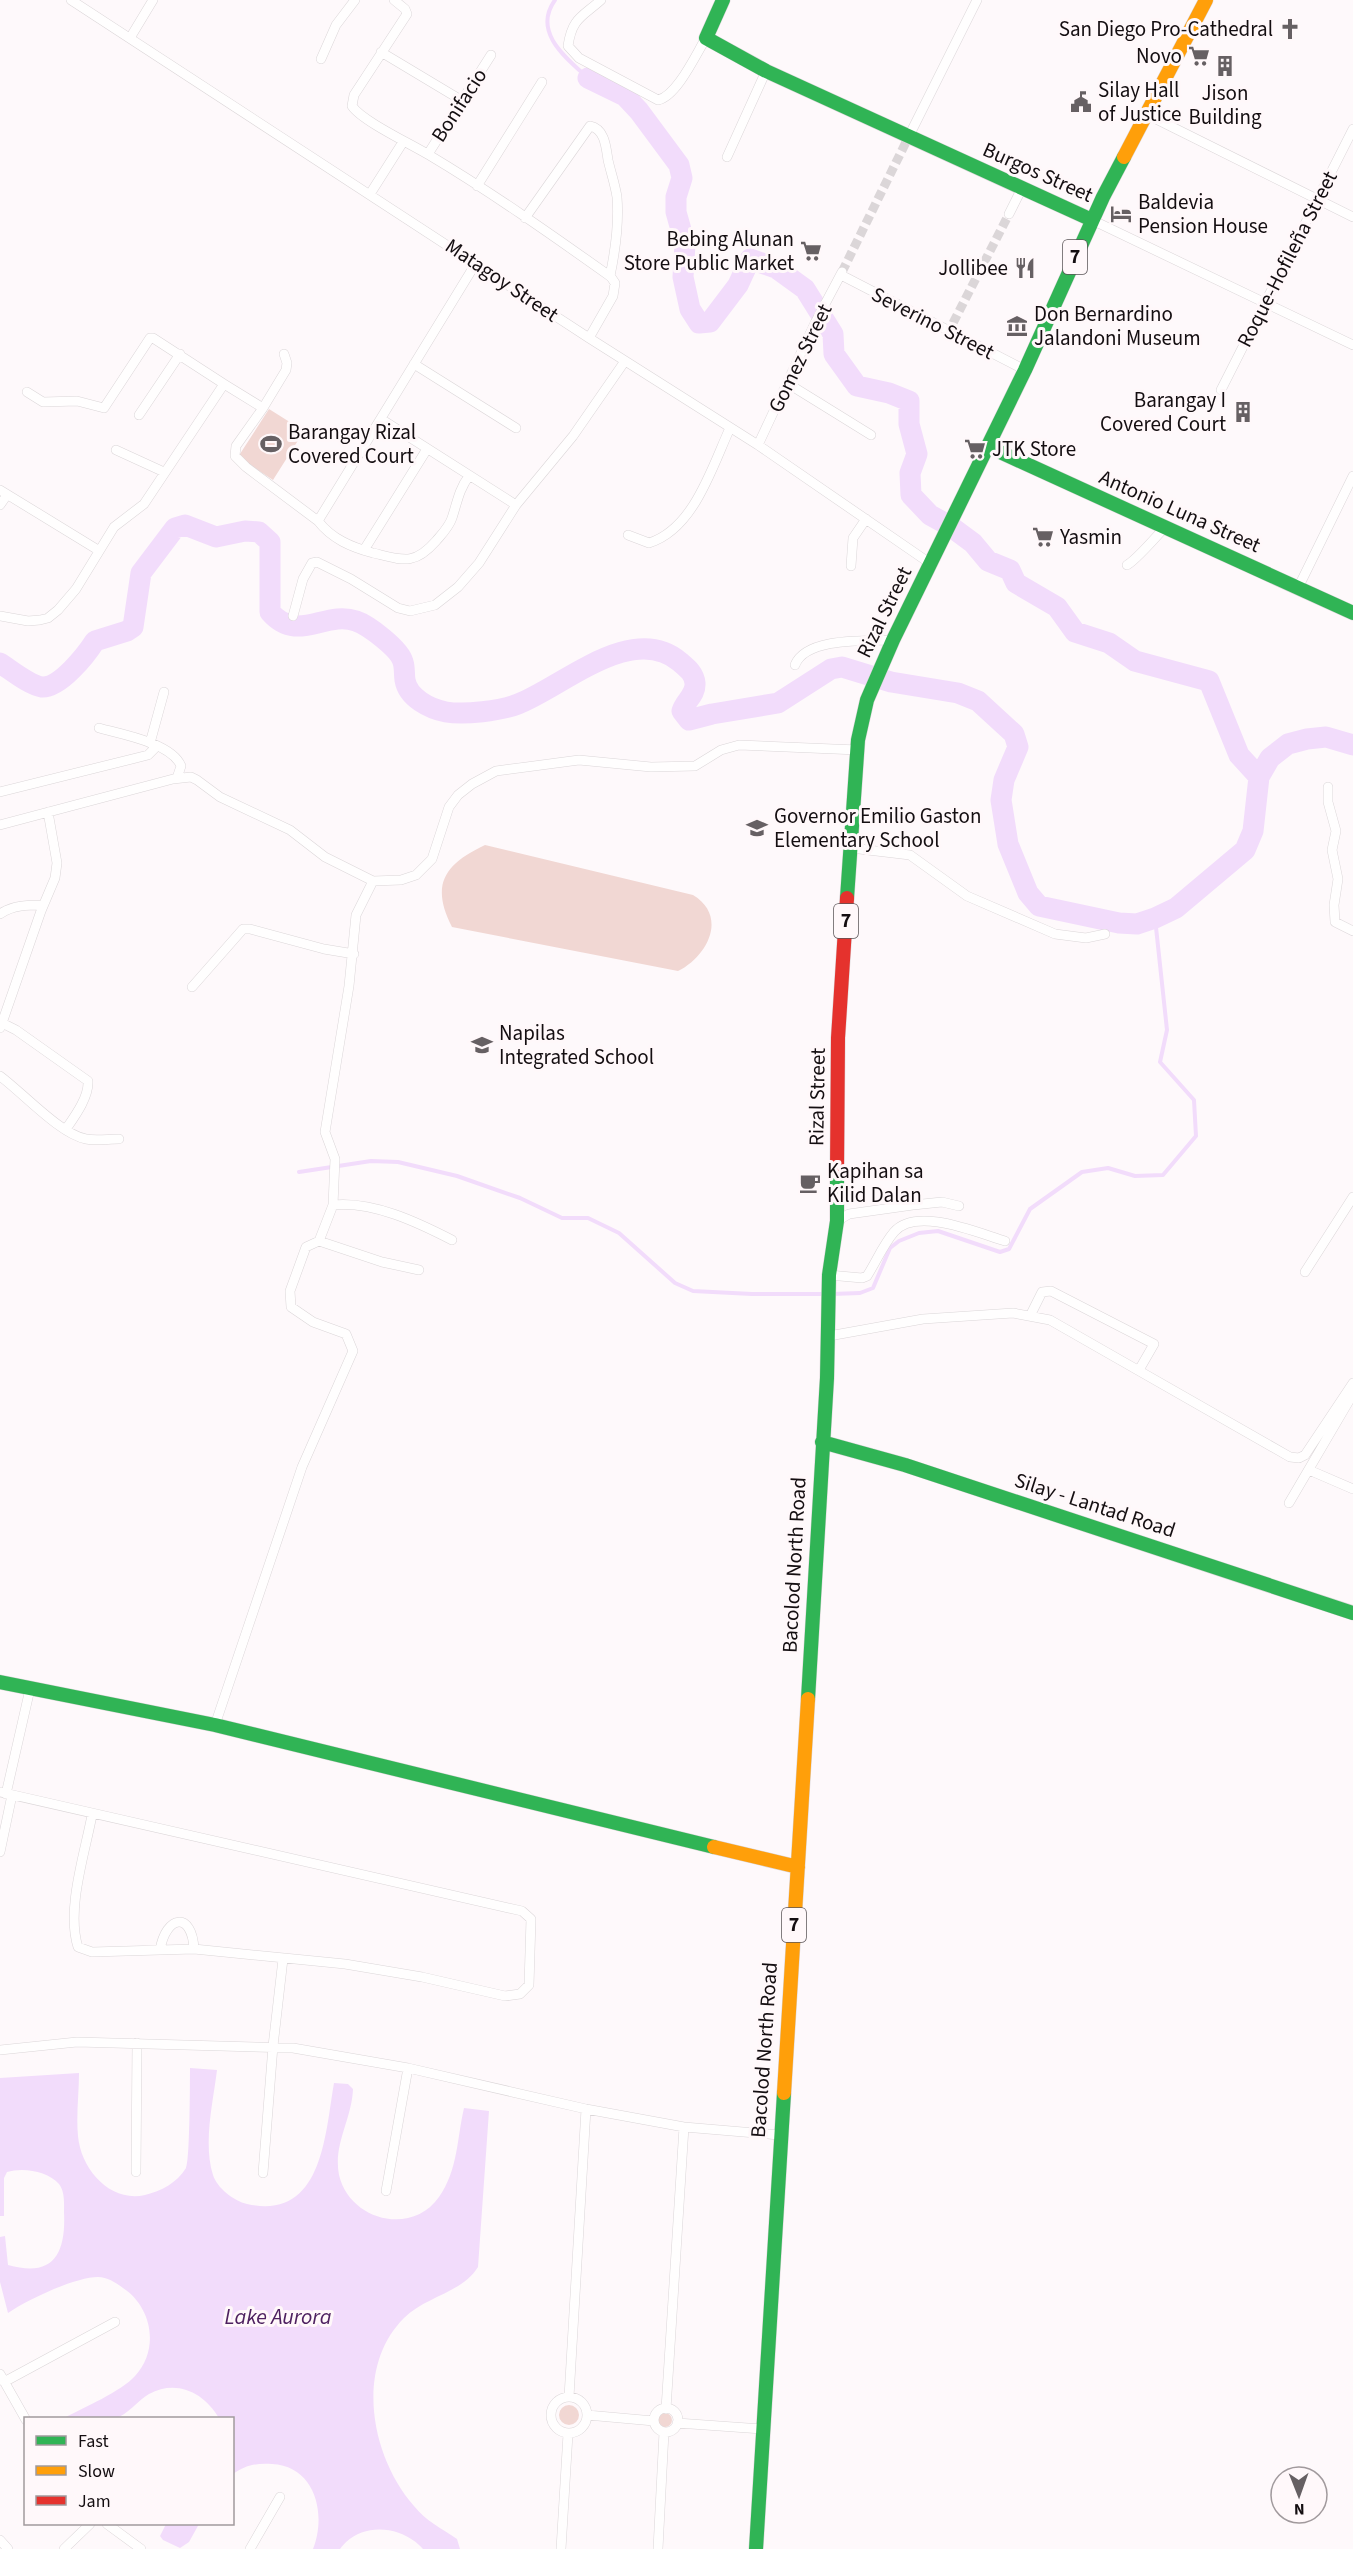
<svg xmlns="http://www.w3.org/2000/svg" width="1353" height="2549" font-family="'Source Sans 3',sans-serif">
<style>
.green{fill:#f1d7d3}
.water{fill:#f2dcfb}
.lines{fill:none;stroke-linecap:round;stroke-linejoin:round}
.stream{stroke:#f2dcfb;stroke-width:4}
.river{stroke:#f2dcfb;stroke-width:21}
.street-tunnel{stroke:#dbd6d8;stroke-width:9;stroke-dasharray:9 4.5;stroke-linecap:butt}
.street-casing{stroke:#dbd6d8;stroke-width:10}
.fast-casing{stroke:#dbd6d8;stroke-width:15}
.slow-casing{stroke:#dbd6d8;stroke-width:15}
.jam-casing{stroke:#dbd6d8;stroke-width:15}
.street{stroke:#fffefe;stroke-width:9}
.fast{stroke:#30b455;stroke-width:14}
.slow{stroke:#ff9f0a;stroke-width:14}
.jam{stroke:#e5322d;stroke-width:14}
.labels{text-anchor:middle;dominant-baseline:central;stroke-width:6;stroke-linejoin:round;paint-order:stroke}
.shield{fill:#fff8fa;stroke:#5a5457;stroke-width:1.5}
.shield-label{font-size:20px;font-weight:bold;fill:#140e11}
.poi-label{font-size:21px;fill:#140e11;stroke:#fff8fa;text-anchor:start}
.street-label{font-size:21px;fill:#140e11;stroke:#fff8fa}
.water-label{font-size:22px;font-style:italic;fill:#4e2160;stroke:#fff8fa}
</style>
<rect width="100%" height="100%" fill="#fef9fb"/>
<!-- green -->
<path class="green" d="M269,409L304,431L273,480L238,457Z
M485,845L693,895C728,916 708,956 678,971L452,927C430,884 445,864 485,845Z
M559 2415a10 10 0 1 1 20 0a10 10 0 1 1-20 0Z
M658 2420a7 7 0 1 1 14 0a7 7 0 1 1-14 0Z"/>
<!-- water -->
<path class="water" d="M190,2068L217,2070C213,2103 203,2143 213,2175C217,2188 234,2201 247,2204C323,2221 325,2134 334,2083L348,2084L353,2089C352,2119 333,2144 339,2175C350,2221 412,2236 439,2197C458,2170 457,2138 464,2108L489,2111L478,2267C462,2293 426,2296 404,2318C354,2368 371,2457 414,2506C426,2521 441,2528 457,2539L460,2549H423C402,2525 360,2521 340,2549H313C327,2514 315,2466 272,2464C256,2463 246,2465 233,2474L232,2418H219C204,2393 177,2379 149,2394C138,2400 127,2416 115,2418C100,2422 80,2419 64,2418C83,2408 122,2391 135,2376C160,2349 152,2307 123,2288C115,2282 107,2277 98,2277C75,2277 27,2300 8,2313L0,2282V2237L5,2236L8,2265C54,2278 66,2253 64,2212C64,2203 65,2192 59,2184C48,2171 23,2167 7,2172L4,2178V2216H0V2078L79,2073C79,2093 76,2116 78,2136C81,2170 111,2203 145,2195C161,2191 177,2183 186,2168C190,2160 190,2083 190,2068Z
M166,2524H199L189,2542L180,2548L163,2540L160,2536Z"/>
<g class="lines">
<!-- stream -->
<path class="stream" d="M555,0C532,32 566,58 588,78
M299,1172L371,1161L398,1162L457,1176L520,1198L562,1218H588L619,1233L675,1283L693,1291L752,1294H824
M832,1294L860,1293L873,1288L890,1248L899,1241L919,1233L938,1231L1000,1252L1009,1249L1030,1209L1082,1172L1108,1168L1135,1176L1163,1175L1196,1136L1194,1100L1160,1062L1167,1030L1155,918"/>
<!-- river -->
<path class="river" d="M588,78L625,96L639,111L679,165L682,178L676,197V212L685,244L683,277L690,309L699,323L710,322L738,285L750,259L776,268L805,289L833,334L834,354L857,386L889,393L909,401V424L917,454L910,473L911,495L930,515L950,526L973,543L988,561L1010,570L1016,583L1057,607L1075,632L1109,643L1135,661L1209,681L1239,755L1259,777
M0,663C11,670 29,685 42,687C60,688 86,655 95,641L127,631L133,627L141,573L175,528L185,525L216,537L245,531L259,532L270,542V612C298,644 325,610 356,621C368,625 400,649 403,662C405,668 404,674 405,680C408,698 430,709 446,712C464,715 501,711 518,704C562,687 633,621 680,662C687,668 694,673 695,683C696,695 685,701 682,711L689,720L712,714L778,703L831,669L842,667L891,682L958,693L978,701L1014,734L1018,747L1004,780L1001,800L1008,844L1028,893L1039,906L1119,923L1137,924L1155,918L1176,908L1245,850L1253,831L1259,777L1270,758L1288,744L1307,739L1326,737L1353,745"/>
<!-- street-tunnel -->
<path class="street-tunnel" d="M842,272L909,136
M953,323L1009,214"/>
<defs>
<path id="street" d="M71,0L589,338L758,445L931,564
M394,0L405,9L407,14L354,95L352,106C362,121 411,144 429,155C491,192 552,235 611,277L615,283L613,296L589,338
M601,0C582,17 572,18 568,46L579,58L658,100C677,96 696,54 706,38
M130,38L153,0
M381,52L461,100
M321,59L336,25L355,0
M1146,114L1353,217
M909,136L977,0
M428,154L491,55
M727,157L766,71
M477,186L542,82
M370,194L403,142
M1009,214L1022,188
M525,218L590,126C605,129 606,147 608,160C611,173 615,184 617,197C619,222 615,252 610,276
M1092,220L1353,345
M841,275L1025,370
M414,364L516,428
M787,383L871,435
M1221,390L1353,129
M27,392L43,402L77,401L104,408L150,338H153L224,384
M263,408L286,370L287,363L284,354
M139,415L180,354
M381,419L516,505
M758,445L815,323L842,272
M116,450L164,472
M0,490L98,550
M0,505L7,495
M318,521C332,539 351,547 373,553C403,560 414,566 436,541C442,534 449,527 452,518C457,503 459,489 469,476
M628,535L649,543C694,529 712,467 730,428
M364,550L427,449
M1127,565C1136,560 1157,536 1165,527
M851,566L853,538L866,519
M1298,588L1353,476
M0,616L28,621L40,620L48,618L58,610L76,589L114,527L144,504L224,384L263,408L236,446L235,456L246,467L318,521L476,263
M293,616L303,579L312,563L317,562L351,579L398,608L410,611L435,605L458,587L479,563L516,505L573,436L625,361
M795,665C806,637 867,641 893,640
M99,728C121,734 172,743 181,766L177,778
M150,743L164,692
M1328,787V802L1336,831L1332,850L1338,879L1334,905L1335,922L1353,931
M0,792L148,755L157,746
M0,825L173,779L191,777L197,780L220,797L290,830L325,857L373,881L401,880L416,875L432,859L449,807L458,795L472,784L496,771L579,760L651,767L695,766L721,750L739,745L858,750
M851,848L910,855L967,896L1055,934L1086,938L1105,934
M0,914C13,905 28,905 43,905
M192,987L243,929H250L324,949L354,954
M2,1023L41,911L55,878L57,863L48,812
M0,1028L2,1023L16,1030L88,1081C89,1097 75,1116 66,1129
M0,1076C23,1093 60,1134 86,1139C96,1141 108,1139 119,1139
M333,1205L335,1159L325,1132L349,986L356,915L373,881
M837,1221L849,1214L913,1205L942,1202L959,1206
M319,1241L382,1262L419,1270
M1305,1272L1353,1197
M829,1275L862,1278L867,1276C876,1262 883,1245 894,1232C916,1206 978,1233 1005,1241
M1030,1316L1042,1292L1051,1291L1154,1344L1139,1370
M829,1336L923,1319L1013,1313L1050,1320L1290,1457L1299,1458L1305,1455L1353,1383
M1309,1470L1353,1489
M1289,1503L1353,1394
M215,1725L302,1467L353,1351L346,1334L313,1322L291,1307L290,1291L306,1247L319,1241L333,1205C373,1201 417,1222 452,1240
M0,1792L522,1911L531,1919L529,1985L520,1994L505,1996L422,1977L345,1964L194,1949L92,1952L78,1947C66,1909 85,1853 92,1815
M6,1794L30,1689
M0,1852L12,1795
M160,1950C166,1915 192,1911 194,1949
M0,2050L77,2042L293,2048L408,2068L586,2109L684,2127L779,2135
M136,2172L137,2043
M263,2173L273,2046L283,1959
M386,2191L408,2068
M0,2374L26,2420
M4,2382L115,2322
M551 2415a18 18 0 1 1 36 0a18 18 0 1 1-36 0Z
M569,2397L586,2109
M654 2420a12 12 0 1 1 24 0a12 12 0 1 1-24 0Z
M666,2409L684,2127
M587,2415L654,2421
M677,2423L762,2429
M107,2524L141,2549
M0,2540L8,2549
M64,2549L90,2524
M250,2549L280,2497
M561,2549L568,2434
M658,2549L664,2432"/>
<path id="fast" d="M723,0L706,38L766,71L1092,220
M989,447L1353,613
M847,898L858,740L867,700L893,640L1025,370L1103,197L1124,157
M822,1442L905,1465L1353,1613
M0,1682L215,1725L714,1847
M808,1699L827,1378L829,1275L837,1221V1171
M756,2549L784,2093"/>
<path id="slow" d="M1124,157L1206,0
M714,1847L798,1867
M784,2093L808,1699"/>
<path id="jam" d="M837,1171L838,1038L847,898"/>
</defs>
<!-- street casing -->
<use href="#street" class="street-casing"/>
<!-- fast casing -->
<use href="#fast" class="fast-casing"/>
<!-- slow casing -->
<use href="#slow" class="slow-casing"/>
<!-- jam casing -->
<use href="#jam" class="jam-casing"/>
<!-- street -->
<use href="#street" class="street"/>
<!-- fast -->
<use href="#fast" class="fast"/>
<!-- slow -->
<use href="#slow" class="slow"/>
<!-- jam -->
<use href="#jam" class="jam"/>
</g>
<!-- icons -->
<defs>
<symbol id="church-bare" viewBox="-9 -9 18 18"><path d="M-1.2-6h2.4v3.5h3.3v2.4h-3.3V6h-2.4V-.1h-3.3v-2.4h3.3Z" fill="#666063" stroke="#fff8fa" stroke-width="2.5" paint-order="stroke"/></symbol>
<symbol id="supermarket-bare" viewBox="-9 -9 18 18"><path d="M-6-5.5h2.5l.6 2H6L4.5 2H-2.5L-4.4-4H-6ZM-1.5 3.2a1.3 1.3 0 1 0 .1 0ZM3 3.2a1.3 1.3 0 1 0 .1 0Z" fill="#666063" stroke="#fff8fa" stroke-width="2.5" paint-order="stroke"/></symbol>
<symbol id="building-bare" viewBox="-9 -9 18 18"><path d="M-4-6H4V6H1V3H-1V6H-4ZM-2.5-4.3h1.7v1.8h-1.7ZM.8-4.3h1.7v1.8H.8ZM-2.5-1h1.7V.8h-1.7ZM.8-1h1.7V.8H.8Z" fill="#666063" stroke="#fff8fa" stroke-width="2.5" paint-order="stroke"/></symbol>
<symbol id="civic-bare" viewBox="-9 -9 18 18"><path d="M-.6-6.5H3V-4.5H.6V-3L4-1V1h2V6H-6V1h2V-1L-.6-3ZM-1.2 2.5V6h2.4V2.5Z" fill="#666063" stroke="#fff8fa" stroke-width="2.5" paint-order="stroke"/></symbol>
<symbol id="hotel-bare" viewBox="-9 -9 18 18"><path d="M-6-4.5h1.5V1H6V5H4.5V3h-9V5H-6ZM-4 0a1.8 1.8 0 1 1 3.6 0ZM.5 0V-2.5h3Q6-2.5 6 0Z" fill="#666063" stroke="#fff8fa" stroke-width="2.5" paint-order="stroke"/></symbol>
<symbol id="restaurant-bare" viewBox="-9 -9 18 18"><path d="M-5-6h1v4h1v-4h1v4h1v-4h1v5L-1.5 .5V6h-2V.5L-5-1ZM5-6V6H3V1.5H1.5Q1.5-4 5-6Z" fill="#666063" stroke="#fff8fa" stroke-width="2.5" paint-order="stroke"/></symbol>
<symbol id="museum-bare" viewBox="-9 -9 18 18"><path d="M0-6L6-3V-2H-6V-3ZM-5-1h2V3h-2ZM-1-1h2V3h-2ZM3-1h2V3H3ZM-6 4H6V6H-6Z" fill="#666063" stroke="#fff8fa" stroke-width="2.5" paint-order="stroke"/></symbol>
<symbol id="stadium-bare" viewBox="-9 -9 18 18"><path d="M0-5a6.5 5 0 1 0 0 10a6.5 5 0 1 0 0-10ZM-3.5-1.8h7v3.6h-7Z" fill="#666063" stroke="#fff8fa" stroke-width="2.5" paint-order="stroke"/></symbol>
<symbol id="school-bare" viewBox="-9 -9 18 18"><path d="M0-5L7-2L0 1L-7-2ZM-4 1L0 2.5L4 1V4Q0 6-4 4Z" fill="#666063" stroke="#fff8fa" stroke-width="2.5" paint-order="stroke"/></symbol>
<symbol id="cafe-bare" viewBox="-9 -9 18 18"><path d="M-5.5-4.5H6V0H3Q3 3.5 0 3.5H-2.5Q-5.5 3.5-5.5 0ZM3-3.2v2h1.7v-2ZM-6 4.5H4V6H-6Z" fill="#666063" stroke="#fff8fa" stroke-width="2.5" paint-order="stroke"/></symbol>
</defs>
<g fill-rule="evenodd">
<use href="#church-bare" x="1275" y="14" width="30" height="30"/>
<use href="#supermarket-bare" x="1184" y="41" width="30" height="30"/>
<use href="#building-bare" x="1210" y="51" width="30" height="30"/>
<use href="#civic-bare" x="1066" y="87" width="30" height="30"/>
<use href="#hotel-bare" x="1106" y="199" width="30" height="30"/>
<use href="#supermarket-bare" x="796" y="236" width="30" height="30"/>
<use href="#restaurant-bare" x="1010" y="253" width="30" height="30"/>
<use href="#museum-bare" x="1002" y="311" width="30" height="30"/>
<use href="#building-bare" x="1228" y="397" width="30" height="30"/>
<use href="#stadium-bare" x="256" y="429" width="30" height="30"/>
<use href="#supermarket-bare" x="960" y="434" width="30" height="30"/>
<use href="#supermarket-bare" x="1028" y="522" width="30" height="30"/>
<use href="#school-bare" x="742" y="813" width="30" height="30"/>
<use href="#school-bare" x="467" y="1030" width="30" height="30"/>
<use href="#cafe-bare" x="795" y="1168" width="30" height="30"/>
</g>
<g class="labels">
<!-- shield labels -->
<g class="shield">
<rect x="1063" y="240" width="24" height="34" rx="4.5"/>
<rect x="834" y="904" width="24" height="34" rx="4.5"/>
<rect x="782" y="1908" width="24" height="34" rx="4.5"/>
</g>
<g class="shield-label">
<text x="1075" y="257">7</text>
<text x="846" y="921">7</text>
<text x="794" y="1925">7</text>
</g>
<!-- poi labels -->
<g class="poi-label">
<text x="1273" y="29" text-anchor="end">San Diego Pro-Cathedral</text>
<text x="1182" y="56" text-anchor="end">Novo</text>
<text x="1098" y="90">Silay Hall<tspan x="1098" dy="24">of Justice</tspan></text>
<text x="1225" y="93" text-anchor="middle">Jison<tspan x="1225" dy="24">Building</tspan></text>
<text x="1138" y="202">Baldevia<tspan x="1138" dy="24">Pension House</tspan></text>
<text x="794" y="239" text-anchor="end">Bebing Alunan<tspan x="794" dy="24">Store Public Market</tspan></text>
<text x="1008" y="268" text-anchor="end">Jollibee</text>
<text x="1034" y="314">Don Bernardino<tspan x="1034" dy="24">Jalandoni Museum</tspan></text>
<text x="1226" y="400" text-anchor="end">Barangay I<tspan x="1226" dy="24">Covered Court</tspan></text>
<text x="288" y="432">Barangay Rizal<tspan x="288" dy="24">Covered Court</tspan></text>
<text x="992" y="449">JTK Store</text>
<text x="1060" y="537">Yasmin</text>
<text x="774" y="816">Governor Emilio Gaston<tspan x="774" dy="24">Elementary School</tspan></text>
<text x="499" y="1033">Napilas<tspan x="499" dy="24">Integrated School</tspan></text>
<text x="827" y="1171">Kapihan sa<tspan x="827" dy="24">Kilid Dalan</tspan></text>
</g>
<!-- street labels -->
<g class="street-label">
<text transform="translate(459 105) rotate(-57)">Bonifacio</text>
<text transform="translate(1038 172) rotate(24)">Burgos Street</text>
<text transform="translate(1287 259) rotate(-63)">Roque-Hofileña Street</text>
<text transform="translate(502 280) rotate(34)">Matagoy Street</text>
<text transform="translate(933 323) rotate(27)">Severino Street</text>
<text transform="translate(800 358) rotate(-64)">Gomez Street</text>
<text transform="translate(1180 511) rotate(24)">Antonio Luna Street</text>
<text transform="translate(884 612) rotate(-64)">Rizal Street</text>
<text transform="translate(817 1097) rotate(-89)">Rizal Street</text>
<text transform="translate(1095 1505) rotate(18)">Silay - Lantad Road</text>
<text transform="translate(794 1565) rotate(-87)">Bacolod North Road</text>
<text transform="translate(764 2050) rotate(-86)">Bacolod North Road</text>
</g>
<!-- water labels -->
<g class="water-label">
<text x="278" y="2317">Lake Aurora</text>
</g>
</g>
<!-- legend -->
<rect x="24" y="2417" width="210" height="108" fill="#fff8fa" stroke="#a19a9d" stroke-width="1.5"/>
<rect x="36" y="2436" width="30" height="9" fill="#30b455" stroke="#a19a9d" stroke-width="1.5"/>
<text x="78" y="2447" font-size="18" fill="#140e11">Fast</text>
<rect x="36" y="2466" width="30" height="9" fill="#ff9f0a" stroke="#a19a9d" stroke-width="1.5"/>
<text x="78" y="2477" font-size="18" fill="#140e11">Slow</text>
<rect x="36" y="2496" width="30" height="9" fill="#e5322d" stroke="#a19a9d" stroke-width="1.5"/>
<text x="78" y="2507" font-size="18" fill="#140e11">Jam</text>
<!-- north arrow -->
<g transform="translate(1299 2495) rotate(179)"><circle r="28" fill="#fff8fa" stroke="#a19a9d" stroke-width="1.5"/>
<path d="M0-4.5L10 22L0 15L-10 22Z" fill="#666063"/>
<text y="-9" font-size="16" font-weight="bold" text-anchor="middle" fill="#140e11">N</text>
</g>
</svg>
